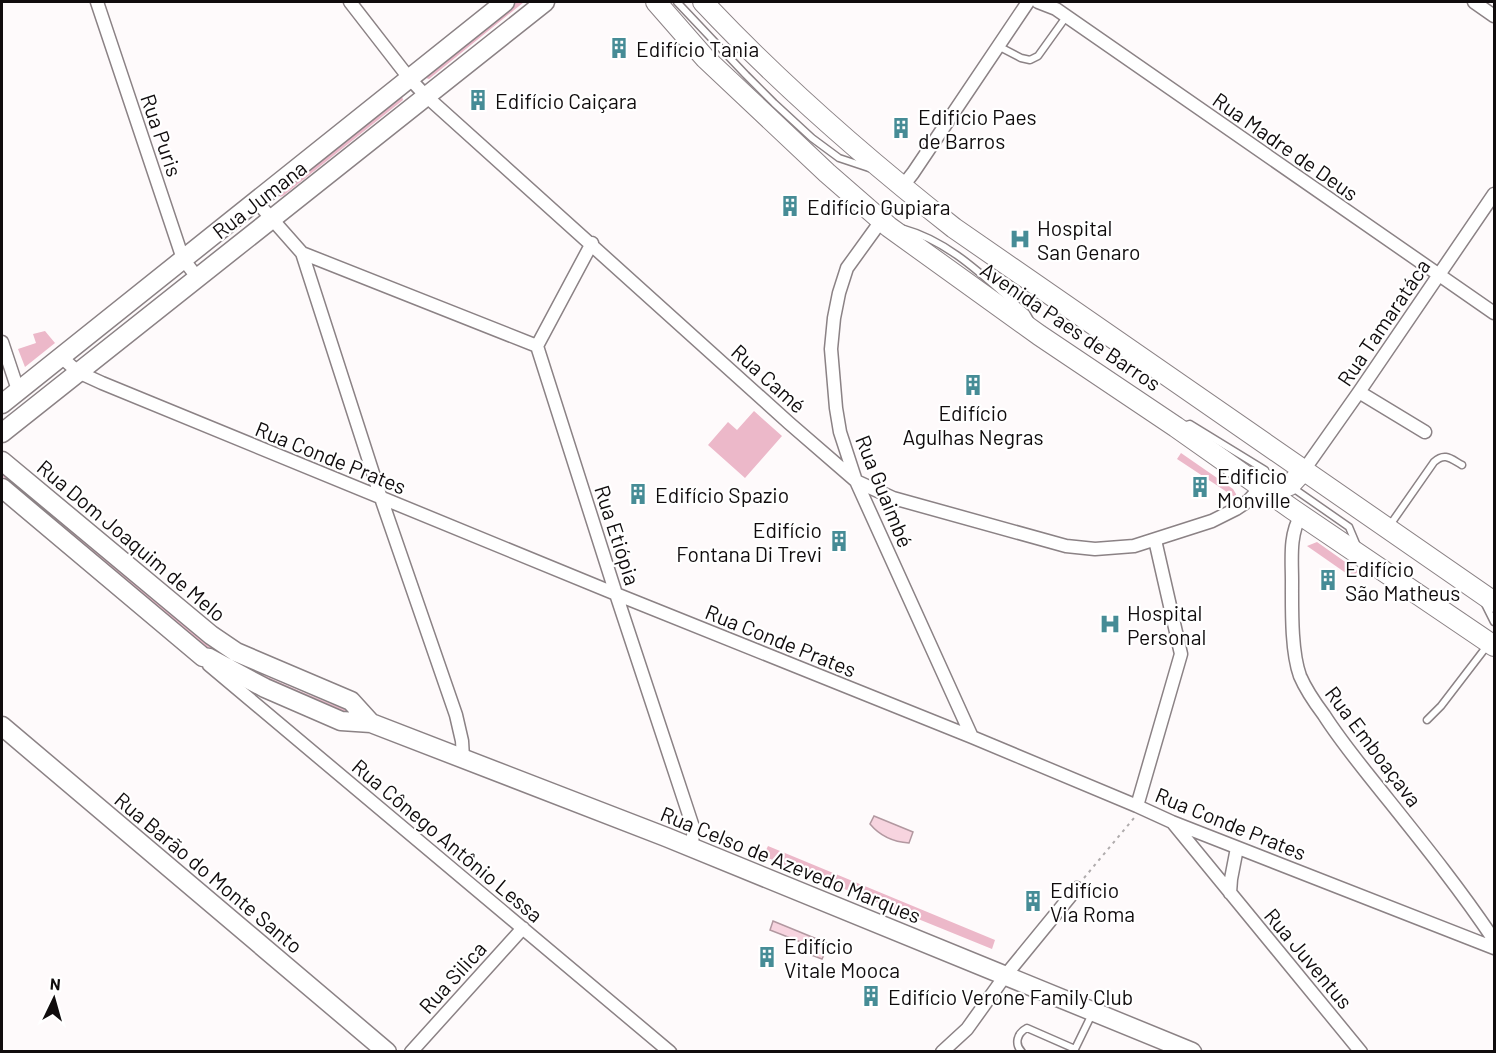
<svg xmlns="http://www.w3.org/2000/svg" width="1496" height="1053" font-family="Barlow,sans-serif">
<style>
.green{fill:#ecb8c9}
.water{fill:#f7d4df;stroke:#b298a0;stroke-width:1.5}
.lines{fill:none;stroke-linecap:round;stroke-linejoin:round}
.lane-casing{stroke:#8b8285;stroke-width:9}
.street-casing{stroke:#8b8285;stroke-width:15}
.secondary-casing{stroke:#8b8285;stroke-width:21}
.primary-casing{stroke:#8b8285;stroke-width:22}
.path{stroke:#afabac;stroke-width:2;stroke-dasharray:3 4.5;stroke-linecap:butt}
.lane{stroke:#fff;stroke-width:6}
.street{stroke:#fff;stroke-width:12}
.secondary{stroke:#fff;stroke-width:18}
.primary{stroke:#fff;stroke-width:20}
.rail{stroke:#8d898a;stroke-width:4.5;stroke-dasharray:12 6;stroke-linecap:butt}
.labels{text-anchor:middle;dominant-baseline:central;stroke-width:4.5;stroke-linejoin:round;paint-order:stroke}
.poi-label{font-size:21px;fill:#100c0d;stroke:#fff;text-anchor:start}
.street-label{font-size:21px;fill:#100c0d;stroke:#fff}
</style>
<rect width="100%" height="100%" fill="#fefafb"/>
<!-- green -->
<path class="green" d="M517,2H524L429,79L426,78V76Z
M400,96H402L403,100L283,196L280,197L278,194Z
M45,331L55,343L25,367L18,349L36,343L33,334Z
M754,411L782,436L745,478L708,445L728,422L737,430Z
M1181,453L1233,489L1236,494V498L1177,459Z
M2,473L213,649C255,674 301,691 346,710L345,712L270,680L211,651L2,476Z
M1317,542L1358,571L1353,578L1307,546Z
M768,846L995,940L992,949L763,856Z"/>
<!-- water -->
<path class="water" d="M874,816L913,832L909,843C894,842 880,836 870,824Z
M773,921L829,944L822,959L811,955L806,944L770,930Z"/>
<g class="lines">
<defs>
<path id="lane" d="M677,2L746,75L774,103L812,138L839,158L869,168
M998,46L1021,58L1030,60L1038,56L1066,17
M904,229C952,242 989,282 1026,313L1030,320
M1183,426L1190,424L1265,470
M1293,488L1349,527L1357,546
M1390,525L1434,462C1445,452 1451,459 1462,465
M1485,604L1494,622
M1427,720L1441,706L1487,646
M1074,1051L1092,1014
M1022,1052C1014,1044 1017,1033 1027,1028L1075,1049"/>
<path id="street" d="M97,2L183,259L197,277
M350,2L409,78L426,96L789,423L856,481L893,498L1066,546L1095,549L1134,546L1212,521L1236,509L1248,501L1261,487
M1038,2L1056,9L1494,313
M1474,2L1494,16
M902,187L913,173L1028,2
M256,201L302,253L537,346
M881,221L847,268L839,293L834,318L831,349L836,408L840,432L856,481L972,737
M592,243L537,346L616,594L694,830L691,847
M302,253L381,498L456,715L462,741L463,758
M2,342L18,390
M60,356L78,372L102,383L616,594L972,737L1137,806L1172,822L1494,948
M1359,392L1425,432
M1304,470L1359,392L1494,194
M1301,515C1289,535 1292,559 1292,581C1292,609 1291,651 1300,676C1306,690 1315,703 1324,715C1338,737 1354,757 1370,777C1413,831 1456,883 1494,940
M209,665L670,1052
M1137,806L1181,654L1155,540
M1173,823L1361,1052
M1230,893L1231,879L1237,848
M411,1052L523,928
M942,1052L967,1029L1005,976L1077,888"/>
<path id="secondary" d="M2,404L505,2
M2,433L545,2
M2,461L211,635L236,652L351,701L371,723
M2,488L203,657L209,658L265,688L341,721L371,723L666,837L1192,1052
M2,726L387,1052"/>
<path id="primary" d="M656,2L705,58L827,173L889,227L1039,335L1176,427L1292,509L1494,646
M703,2C780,84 865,158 954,228L1494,602
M1260,476L1268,482L1284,487L1290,485L1304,470"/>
</defs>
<!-- lane casing -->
<use href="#lane" class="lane-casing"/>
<!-- street casing -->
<use href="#street" class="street-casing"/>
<!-- secondary casing -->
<use href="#secondary" class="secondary-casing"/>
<!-- primary casing -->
<use href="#primary" class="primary-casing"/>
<!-- path -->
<path class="path" d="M1084,878L1134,818"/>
<!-- lane -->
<use href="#lane" class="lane"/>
<!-- street -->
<use href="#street" class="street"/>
<!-- secondary -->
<use href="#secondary" class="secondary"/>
<!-- primary -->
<use href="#primary" class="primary"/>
<!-- rail -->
<path class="rail" d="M246,1051V1052"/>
</g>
<!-- icons -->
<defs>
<symbol id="building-bare" viewBox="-9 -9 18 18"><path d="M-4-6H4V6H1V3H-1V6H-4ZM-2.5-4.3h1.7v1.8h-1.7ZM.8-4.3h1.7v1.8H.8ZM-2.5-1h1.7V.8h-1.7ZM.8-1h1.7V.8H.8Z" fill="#468c96" stroke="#fff" stroke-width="2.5" paint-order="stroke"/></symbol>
<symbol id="hospital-bare" viewBox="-9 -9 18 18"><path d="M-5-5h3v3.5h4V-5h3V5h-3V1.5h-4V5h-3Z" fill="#468c96" stroke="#fff" stroke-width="2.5" paint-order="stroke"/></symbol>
</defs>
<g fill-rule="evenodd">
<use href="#building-bare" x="604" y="33" width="30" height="30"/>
<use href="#building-bare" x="463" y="85" width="30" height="30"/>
<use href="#building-bare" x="886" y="113" width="30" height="30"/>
<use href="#building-bare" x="775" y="191" width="30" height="30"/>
<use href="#hospital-bare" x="1005" y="224" width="30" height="30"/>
<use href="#building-bare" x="958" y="370" width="30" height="30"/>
<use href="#building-bare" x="1185" y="472" width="30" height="30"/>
<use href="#building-bare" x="623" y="479" width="30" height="30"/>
<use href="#building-bare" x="824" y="526" width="30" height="30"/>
<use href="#building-bare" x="1313" y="565" width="30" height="30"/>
<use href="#hospital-bare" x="1095" y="609" width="30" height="30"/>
<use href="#building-bare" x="1018" y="886" width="30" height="30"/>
<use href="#building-bare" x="752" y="942" width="30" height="30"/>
<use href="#building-bare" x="856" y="981" width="30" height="30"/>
</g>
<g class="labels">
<!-- poi labels -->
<g class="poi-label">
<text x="636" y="48">Edifício Tania</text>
<text x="495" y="100">Edifício Caiçara</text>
<text x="918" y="116">Edificio Paes<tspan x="918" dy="24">de Barros</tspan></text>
<text x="807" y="206">Edifício Gupiara</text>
<text x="1037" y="227">Hospital<tspan x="1037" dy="24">San Genaro</tspan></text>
<text x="973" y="412" text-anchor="middle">Edifício<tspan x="973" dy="24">Agulhas Negras</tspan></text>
<text x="1217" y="475">Edificio<tspan x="1217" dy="24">Monville</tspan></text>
<text x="655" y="494">Edifício Spazio</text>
<text x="822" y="529" text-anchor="end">Edifício<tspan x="822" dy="24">Fontana Di Trevi</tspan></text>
<text x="1345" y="568">Edifício<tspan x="1345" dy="24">São Matheus</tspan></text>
<text x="1127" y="612">Hospital<tspan x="1127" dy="24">Personal</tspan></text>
<text x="1050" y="889">Edifício<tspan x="1050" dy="24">Via Roma</tspan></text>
<text x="784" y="945">Edifício<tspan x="784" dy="24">Vitale Mooca</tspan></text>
<text x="888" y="996">Edifício Verone Family Club</text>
</g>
<!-- street labels -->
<g class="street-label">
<text transform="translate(162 135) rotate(71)">Rua Puris</text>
<text transform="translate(1286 146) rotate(35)">Rua Madre de Deus</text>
<text transform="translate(259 199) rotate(-38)">Rua Jumana</text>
<text transform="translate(1383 322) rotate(-56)">Rua Tamaratáca</text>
<text transform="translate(1071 326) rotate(34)">Avenida Paes de Barros</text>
<text transform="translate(769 378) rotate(42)">Rua Camé</text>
<text transform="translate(331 457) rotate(22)">Rua Conde Prates</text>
<text transform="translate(885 491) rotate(68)">Rua Guaimbé</text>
<text transform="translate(618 535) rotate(72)">Rua Etiópia</text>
<text transform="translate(132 540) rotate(40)">Rua Dom Joaquim de Melo</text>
<text transform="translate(781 640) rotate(22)">Rua Conde Prates</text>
<text transform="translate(1374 746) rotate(53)">Rua Emboaçava</text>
<text transform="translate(1231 823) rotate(22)">Rua Conde Prates</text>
<text transform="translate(448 840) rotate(40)">Rua Cônego Antônio Lessa</text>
<text transform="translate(791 864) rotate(22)">Rua Celso de Azevedo Marques</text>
<text transform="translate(209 872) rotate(40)">Rua Barão do Monte Santo</text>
<text transform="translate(1309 958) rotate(50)">Rua Juventus</text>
<text transform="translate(452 977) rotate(-48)">Rua Silica</text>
</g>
</g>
<!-- border -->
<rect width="1496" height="1053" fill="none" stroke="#100c0d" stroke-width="6"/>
<!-- north arrow -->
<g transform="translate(54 999) rotate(5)" stroke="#ffffff" stroke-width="4.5" paint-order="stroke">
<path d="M0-4.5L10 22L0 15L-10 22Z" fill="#100c0d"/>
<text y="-9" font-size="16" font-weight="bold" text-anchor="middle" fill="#100c0d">N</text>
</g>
</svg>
